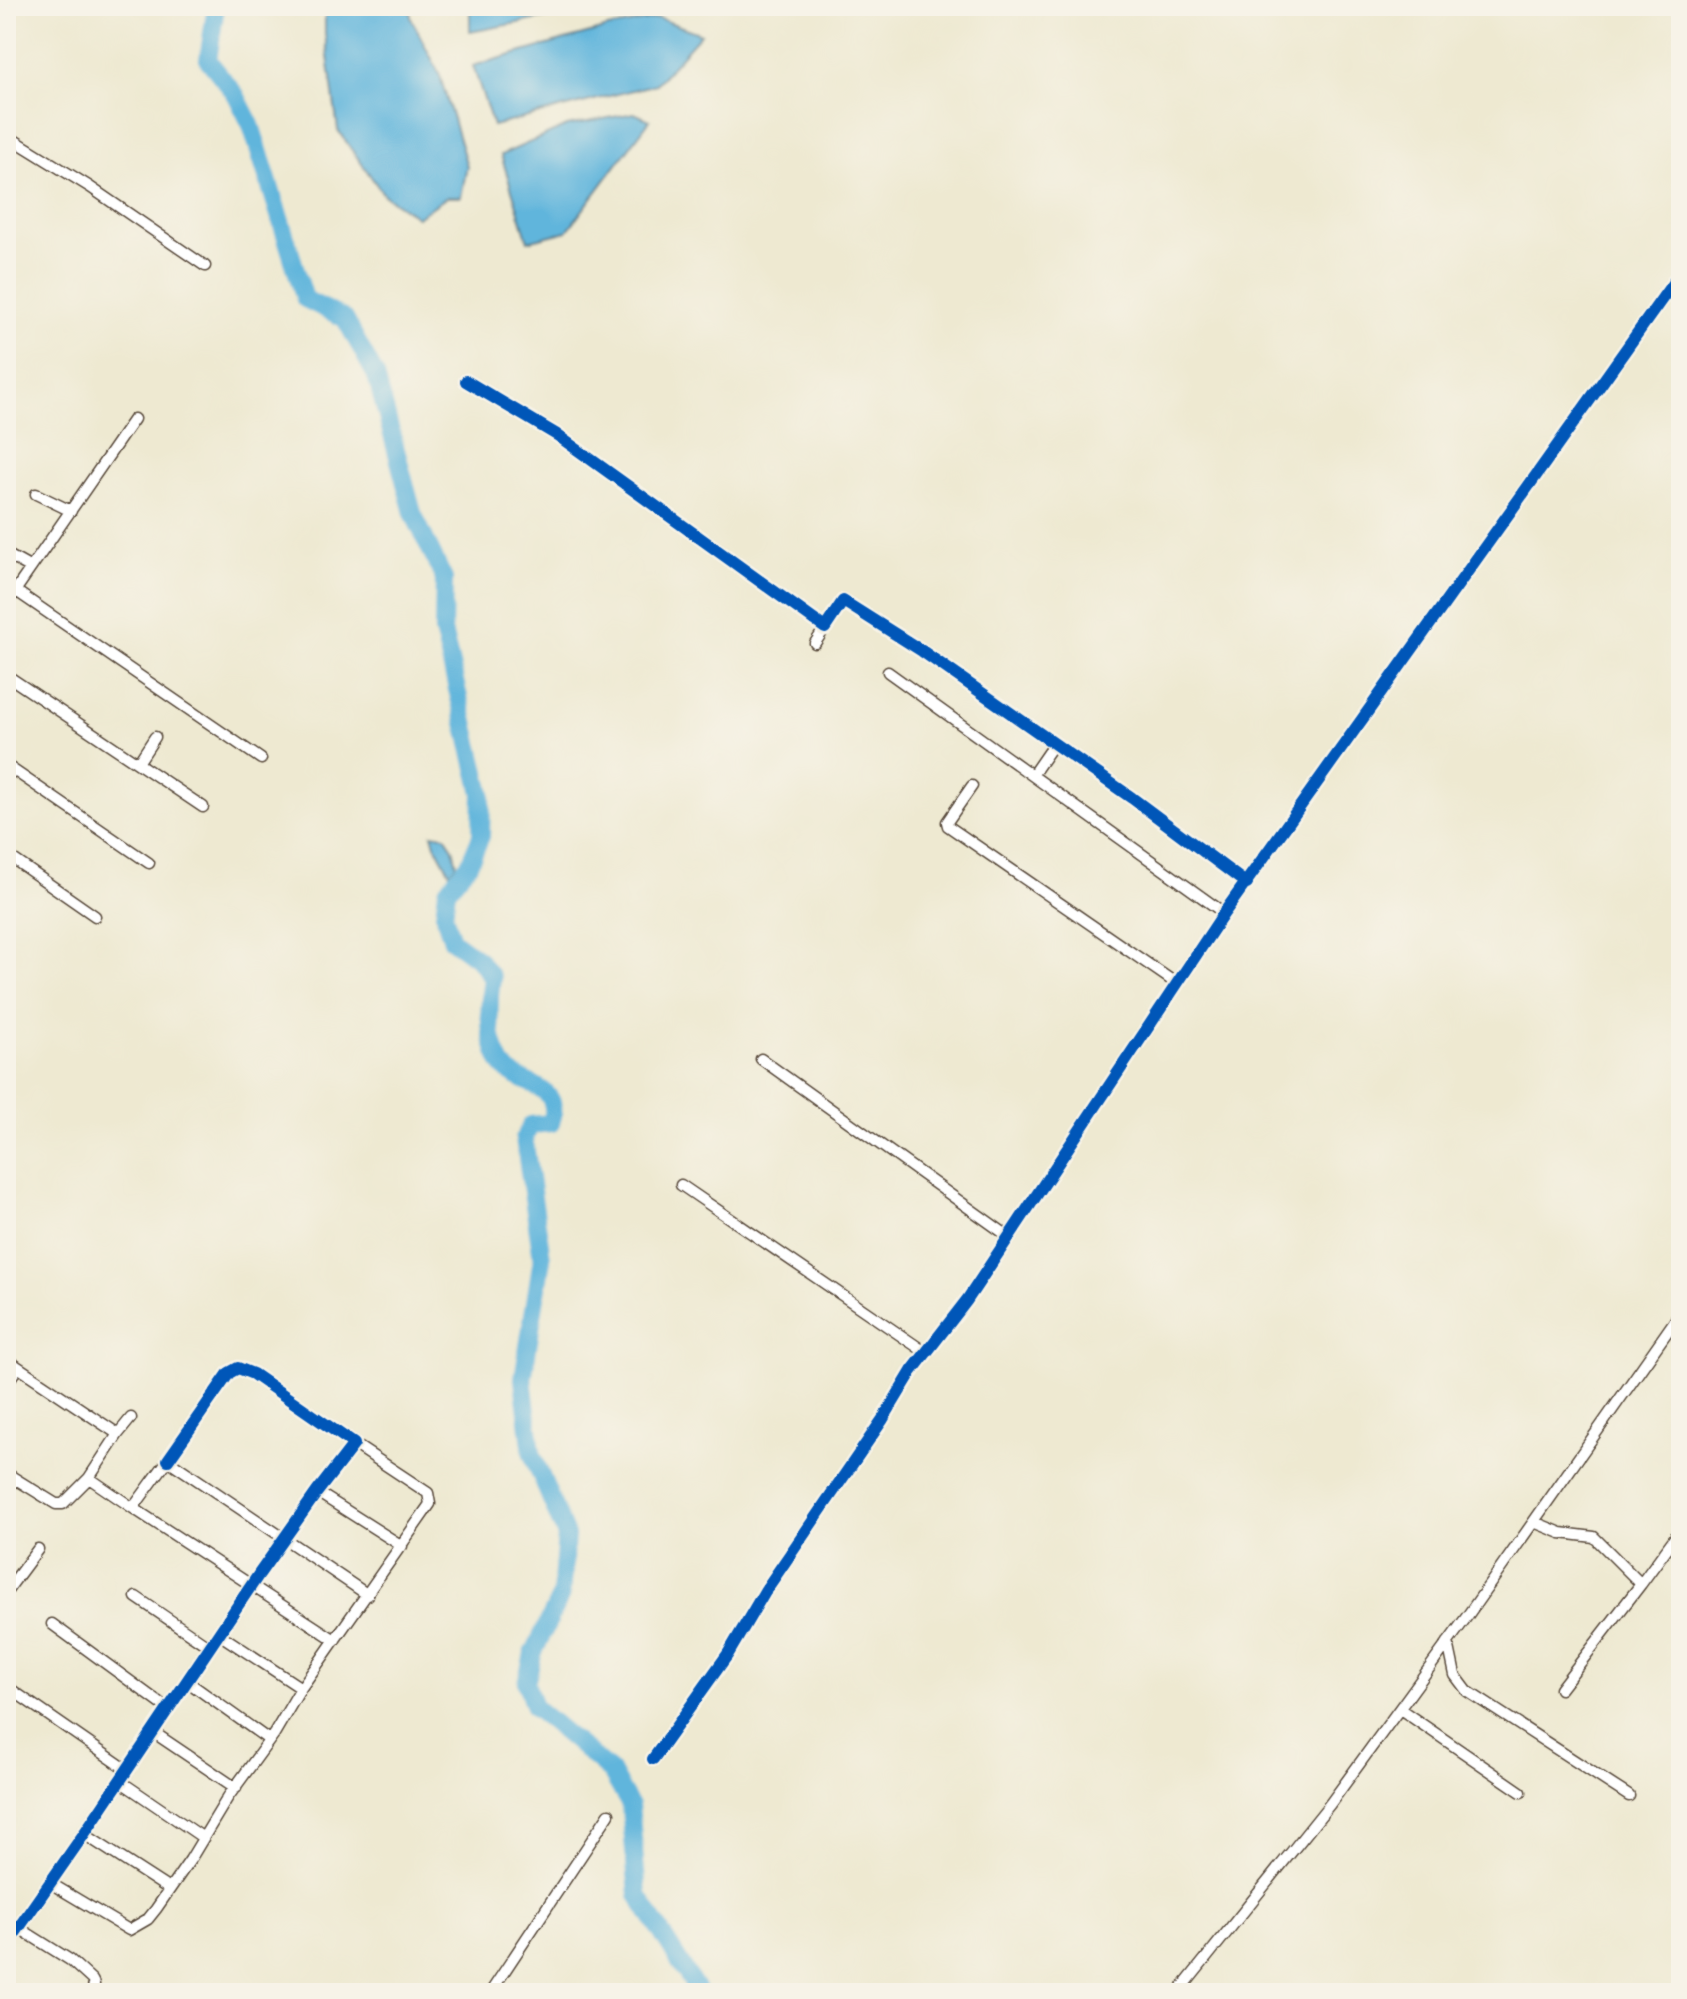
<svg xmlns="http://www.w3.org/2000/svg" width="1687" height="1999" font-family="Kalam,sans-serif">
<style>
.water{fill:#60b5dc;stroke:#4e707d;stroke-width:2}
.lines{fill:none;stroke-linecap:round;stroke-linejoin:round}
.river{stroke:#60b5dc;stroke-width:18}
.minor-casing{stroke:#564739;stroke-width:13}
.minor{stroke:#fff;stroke-width:10}
.cycleway-casing{stroke:#f7f3e8;stroke-width:17}
.cycleway{stroke:#0057b8;stroke-width:12}
</style>
<rect width="100%" height="100%" fill="#f7f3e8"/>
<filter id="ink" filterUnits="userSpaceOnUse"><feTurbulence type="fractalNoise" baseFrequency=".0125" numOctaves="2"/><feDisplacementMap in="SourceGraphic" scale="16" xChannelSelector="R" yChannelSelector="G"/><feConvolveMatrix kernelMatrix="1 2 1 2 8 2 1 2 1" color-interpolation-filters="sRGB"/></filter>
<filter id="wash" filterUnits="userSpaceOnUse"><feTurbulence type="fractalNoise" baseFrequency=".006" numOctaves="4" result="noise"/><feDisplacementMap in="SourceGraphic" scale="32" xChannelSelector="R" yChannelSelector="G"/><feGaussianBlur stdDeviation="1.8" result="paint"/><feColorMatrix in="noise" values="0 0 0 0 0 0 0 0 0 0 0 0 0 0 0 0 0 1.4 0 .05"/><feComposite in="paint" operator="in"/></filter>
<g filter="url(#wash)">
<rect width="100%" height="100%" fill="#eee9d1"/>
<!-- water -->
<path class="water" d="M325,6H411V18L439,73L467,166L461,197H447L417,217L384,195L338,130L325,34Z
M470,6H608L470,32Z
M658,18L701,34L656,84L493,126L473,66L608,28Z
M634,113L650,120L567,231L528,241L501,155L567,126Z
M432,834L445,836L453,848L457,865L450,873L435,845Z"/>
<g class="lines">
<!-- river -->
<path class="river" d="M216,6L208,60L236,95L251,125L305,299L345,319L376,376L413,513L444,579L443,631L482,793L481,836L469,864L447,890L444,915L452,940L479,960L492,978C488,1005 488,1038 501,1063C514,1086 565,1082 551,1123L531,1125L524,1138L542,1258L523,1379L532,1454L566,1536L561,1595L533,1654L526,1683L534,1707L611,1772L630,1805L638,1895L699,1993"/>
</g>
</g>
<g filter="url(#ink)">
<g class="lines">
<defs>
<path id="minor" d="M6,100V105
M6,135L90,187L205,266
M466,381L557,435L825,628L843,601L922,651L1132,798L1247,884
M36,494L71,511
M6,554L31,568
M16,591L261,759
M6,604L134,419
M815,643L825,628
M888,672L1224,913
M6,675L203,807
M138,763L155,737
M6,765L149,863
M1033,774L1053,745
M972,786L947,822L948,826L1177,984
M6,854L95,916
M761,1059L1008,1236
M681,1185L925,1352
M6,1359L118,1434L89,1478L63,1504H56L6,1473
M6,1384L18,1367
M118,1434L131,1418
M89,1478L133,1508
M6,1492L15,1479
M317,1492L402,1546
M1534,1522L1561,1533L1594,1537L1641,1584L1560,1689
M1641,1584L1681,1529
M6,1592L38,1549
M136,1597L211,1648
M52,1624L168,1709
M219,1634L301,1688
M335,1640L133,1508L168,1460L368,1595
M1448,1642L1455,1675L1467,1691L1629,1796
M188,1682L269,1740
M6,1686L126,1769
M1400,1709L1521,1792
M153,1732L236,1788
M653,1759L728,1654L765,1591L883,1419L912,1371L967,1300L1224,913L1681,272
M120,1781L202,1837
M84,1834L169,1889
M50,1883L129,1930L148,1919L156,1909L190,1860L228,1797L274,1734L301,1688L430,1504L428,1493L354,1444
M19,1928L70,1960L92,1980L94,1984L92,1993
M6,1946L84,1834L259,1574L317,1492L354,1444L253,1374L238,1368L229,1373L168,1460
M490,1993L609,1814
M1178,1993L1330,1804L1468,1615L1681,1312"/>
</defs>
<!-- minor casing -->
<use href="#minor" class="minor-casing"/>
<!-- minor -->
<use href="#minor" class="minor"/>
<defs>
<path id="cycleway" d="M466,381L557,435L825,628L843,601L922,651L1132,798L1247,884
M653,1759L728,1654L765,1591L883,1419L912,1371L967,1300L1224,913L1681,272
M6,1946L84,1834L259,1574L317,1492L354,1444L253,1374L238,1368L229,1373L168,1460"/>
</defs>
<!-- cycleway casing -->
<use href="#cycleway" class="cycleway-casing"/>
<!-- cycleway -->
<use href="#cycleway" class="cycleway"/>
</g>
</g>
<!-- margin -->
<rect width="1687" height="1999" fill="none" stroke="#f7f3e8" stroke-width="32"/>
</svg>
